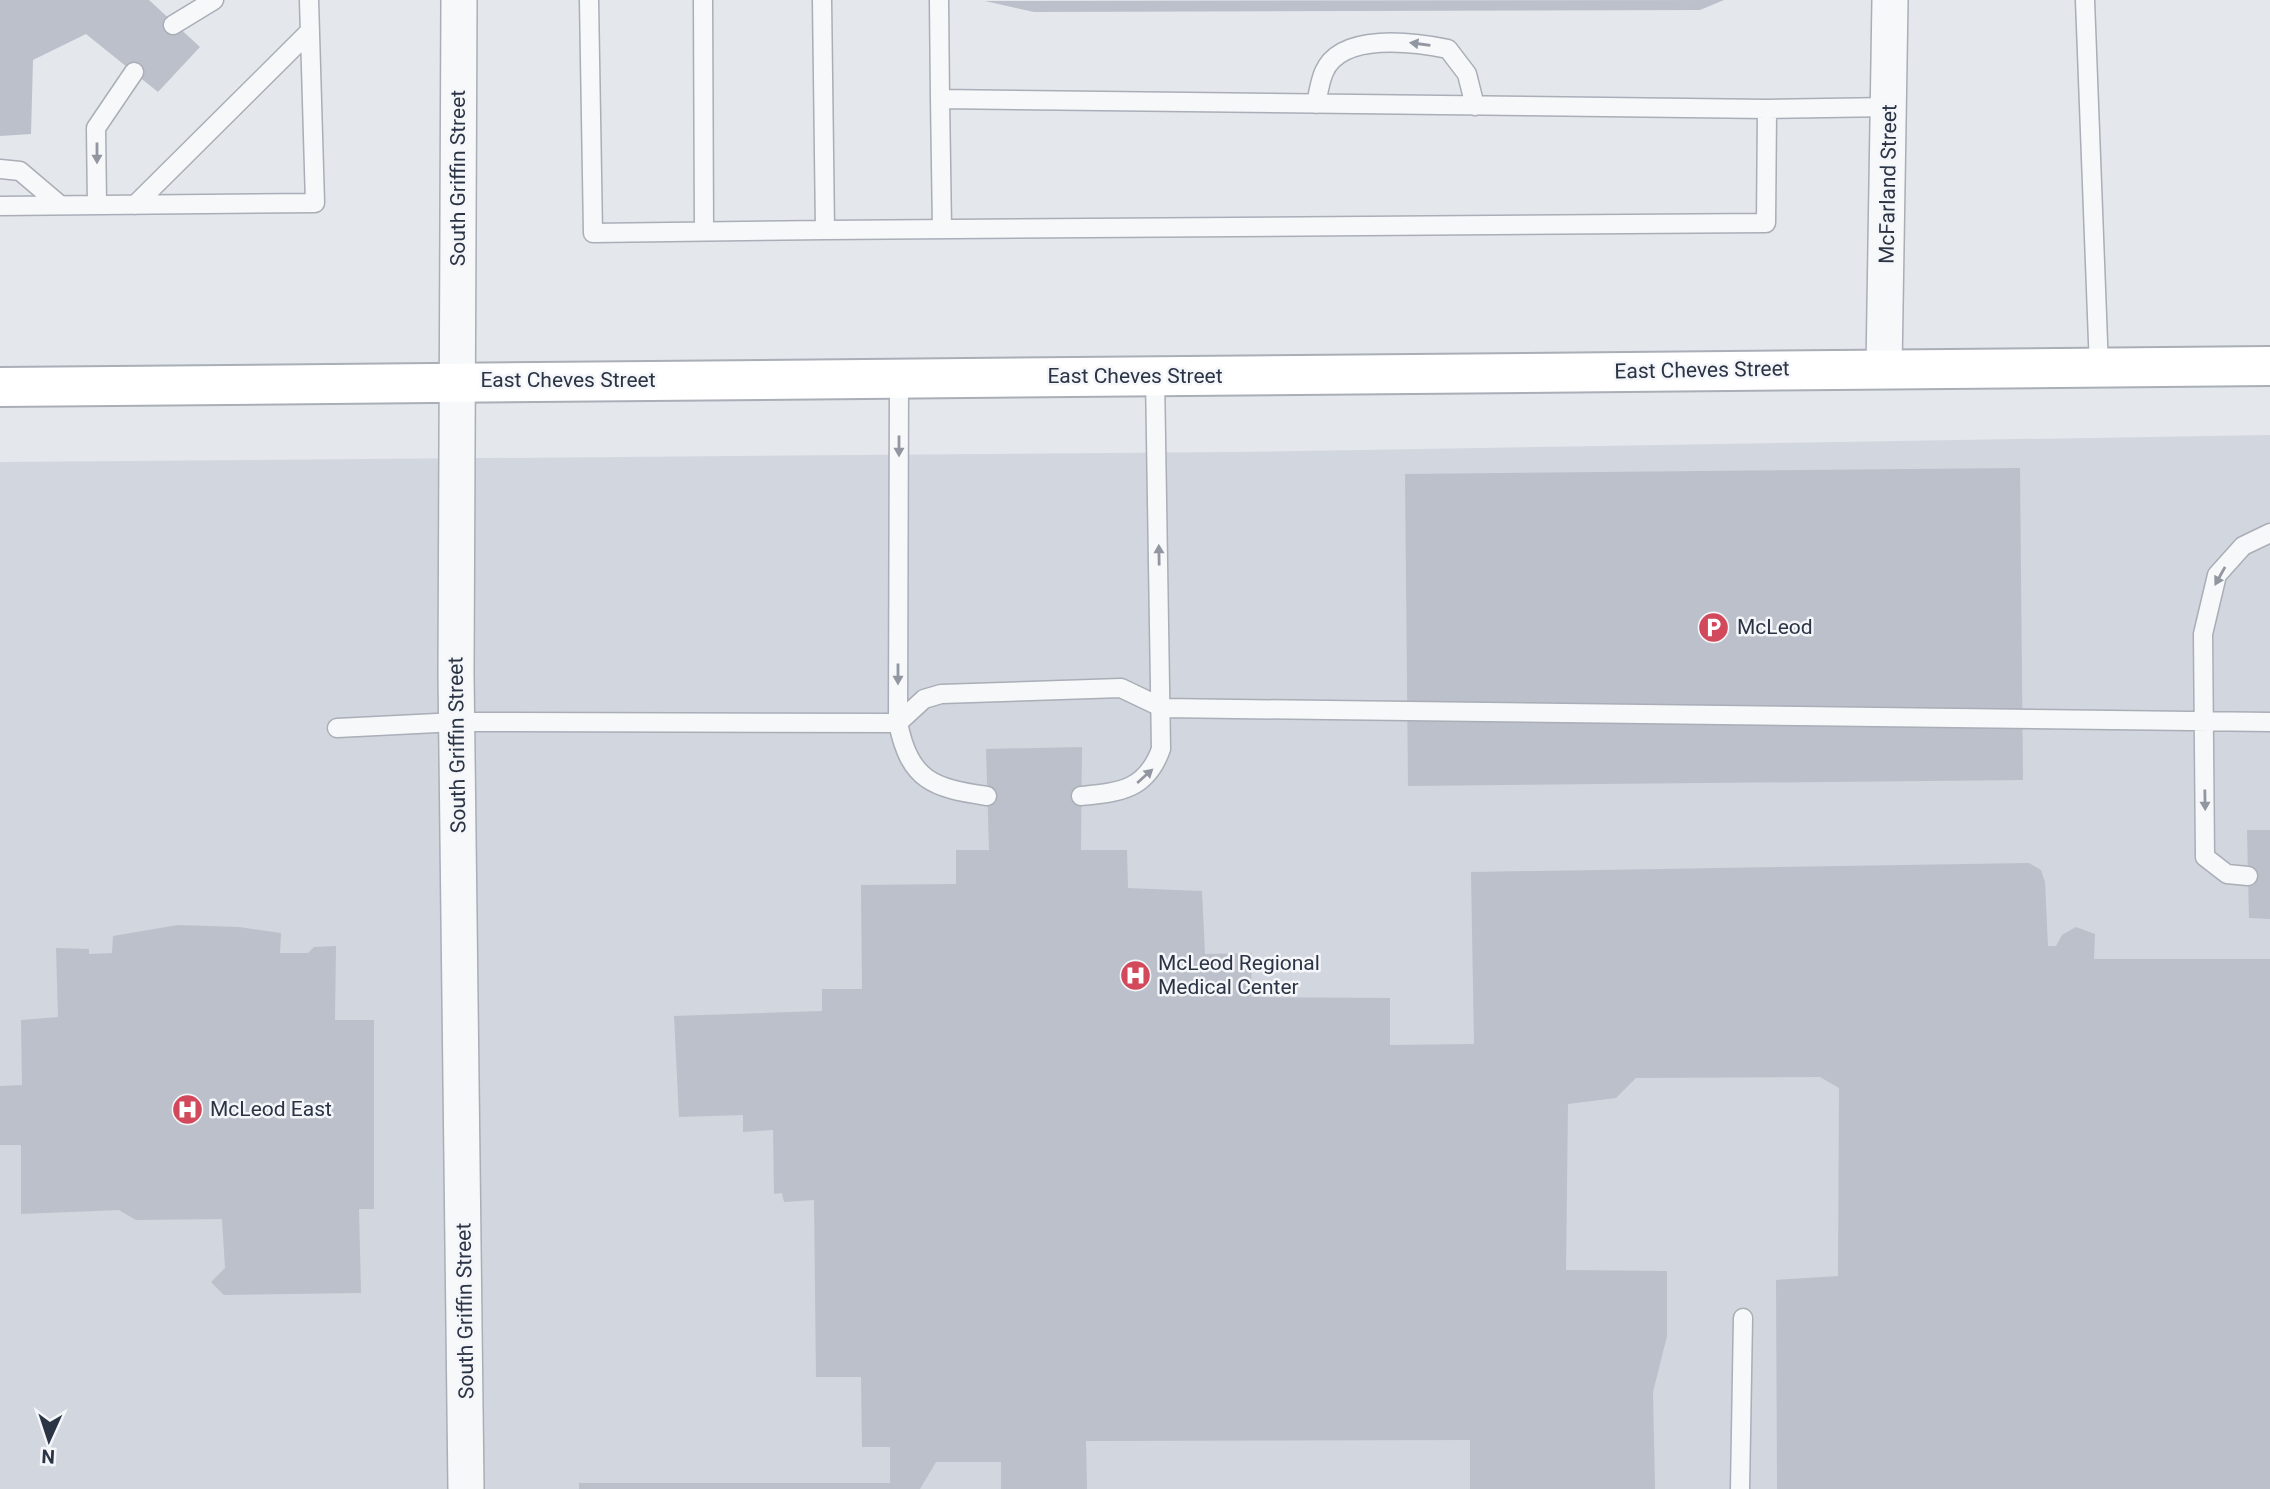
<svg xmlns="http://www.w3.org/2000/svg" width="2270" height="1489" font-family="Roboto,sans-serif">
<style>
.built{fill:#d2d6de}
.building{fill:#bbc0ca}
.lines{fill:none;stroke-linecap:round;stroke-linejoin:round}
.lane-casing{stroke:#a9aeb7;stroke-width:21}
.street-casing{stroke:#a9aeb7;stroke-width:38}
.secondary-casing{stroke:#a9aeb7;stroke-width:42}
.lane{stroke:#f7f8fa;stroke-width:18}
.street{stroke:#f7f8fa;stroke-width:35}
.secondary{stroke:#fff;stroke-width:38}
.oneway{fill:#9196a0}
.labels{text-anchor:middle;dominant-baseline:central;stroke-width:5;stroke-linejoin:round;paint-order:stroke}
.street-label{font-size:21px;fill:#2b3445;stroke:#f4f6f9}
.poi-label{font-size:21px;fill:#2b3445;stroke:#f4f6f9;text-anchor:start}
</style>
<rect width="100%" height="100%" fill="#e4e7ec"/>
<!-- built -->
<path class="built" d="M2270,435V1489H0V462L1234,452Z"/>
<!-- building -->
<path class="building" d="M0,0H149L200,47L158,92L86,34L33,60L31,134L0,136Z
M1724,0L1700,10L1034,12L985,1Z
M2020,468L2023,780L1408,786L1405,474Z
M1082,747L1081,850H1127L1128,888L1202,891L1205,954L1252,953L1251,997L1390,998V1045L1474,1044L1471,872L2029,863L2041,870L2045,882L2048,946H2056L2062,935L2076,927L2095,934L2094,959H2270V1489H1777L1776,1280L1838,1276L1839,1088L1820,1077L1636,1078L1616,1098L1568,1104L1566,1270L1667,1271V1336L1653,1392L1655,1489H1470V1440L1086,1441L1087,1489H1001V1462H936L920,1489H579V1483H890V1447H862L861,1377H816L814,1200L784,1202L782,1193L774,1194L773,1130L743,1132V1115L679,1117L674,1016L822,1011V989H862L861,885L956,884V850H989L986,749Z
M2247,830H2270V919L2249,918Z
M178,925L239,927L281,933L280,953H308L314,947L336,946L335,1020H374V1209H359L361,1293L224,1295L211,1282L225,1268L222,1219L136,1220L119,1210L21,1214V1145H0V1086L22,1085L21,1020L58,1017L56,948L89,949V954L112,953L113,936Z"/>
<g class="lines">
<defs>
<path id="lane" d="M589,0L593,233L825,230
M703,0L704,231
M822,0L825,230L1766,223L1767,109L1890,107
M939,0L940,99L1767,109
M2085,0L2099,368
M173,25L214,0
M940,99L942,229
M1316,104C1318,94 1320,81 1324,72C1341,32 1414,42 1448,49L1467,74L1475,106
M0,169L20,171L60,205
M97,205L96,128L134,72
M135,205L308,33
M0,206L315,203L309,0
M899,378L898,723C910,781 933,788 987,796
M337,728L457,722L898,723L924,699L941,694L1121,688L1163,708L2270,722
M1081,796C1121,792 1146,790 1161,749L1155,376
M2248,876L2227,874L2205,857L2203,634L2217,575L2243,546L2270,533
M1740,1489L1743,1318"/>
<path id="street" d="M459,0L456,673L466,1489
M1884,368L1890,0"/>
<path id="secondary" d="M0,387L2270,366"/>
</defs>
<!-- lane casing -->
<use href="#lane" class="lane-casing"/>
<!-- street casing -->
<use href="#street" class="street-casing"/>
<!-- secondary casing -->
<use href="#secondary" class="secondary-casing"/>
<!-- lane -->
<use href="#lane" class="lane"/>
<!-- street -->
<use href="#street" class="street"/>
<!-- secondary -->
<use href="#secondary" class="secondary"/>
</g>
<!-- one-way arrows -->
<defs><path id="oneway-solid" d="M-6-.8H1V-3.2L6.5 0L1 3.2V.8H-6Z" transform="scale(1.75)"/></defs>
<g class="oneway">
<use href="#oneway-solid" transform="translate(1420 44) rotate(-172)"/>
<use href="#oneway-solid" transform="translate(97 153) rotate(90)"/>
<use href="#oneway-solid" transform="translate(899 446) rotate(90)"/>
<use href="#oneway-solid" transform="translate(1159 555) rotate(-91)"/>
<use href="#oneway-solid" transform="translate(2220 576) rotate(119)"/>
<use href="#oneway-solid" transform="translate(898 674) rotate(90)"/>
<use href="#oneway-solid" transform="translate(1145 776) rotate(-42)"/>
<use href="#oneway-solid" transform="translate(2205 800) rotate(89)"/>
</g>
<!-- icons -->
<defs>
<symbol id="parking-disc" viewBox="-11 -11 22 22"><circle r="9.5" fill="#d1495b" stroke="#f4f6f9"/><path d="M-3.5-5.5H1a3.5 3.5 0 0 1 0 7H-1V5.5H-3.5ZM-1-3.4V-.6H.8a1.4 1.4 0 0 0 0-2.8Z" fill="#fff"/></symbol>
<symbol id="hospital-disc" viewBox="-11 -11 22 22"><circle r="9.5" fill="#d1495b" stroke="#f4f6f9"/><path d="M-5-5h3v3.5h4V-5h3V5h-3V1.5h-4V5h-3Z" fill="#fff"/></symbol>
</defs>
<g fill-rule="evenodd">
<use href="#parking-disc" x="1696" y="610" width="35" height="35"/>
<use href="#hospital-disc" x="1118" y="958" width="35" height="35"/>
<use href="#hospital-disc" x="170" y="1092" width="35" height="35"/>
</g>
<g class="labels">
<!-- street labels -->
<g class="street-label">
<text transform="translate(458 178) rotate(-90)">South Griffin Street</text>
<text transform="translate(1888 184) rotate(-89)">McFarland Street</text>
<text transform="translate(1702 370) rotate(-1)">East Cheves Street</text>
<text x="1135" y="376">East Cheves Street</text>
<text x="568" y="380">East Cheves Street</text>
<text transform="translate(457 745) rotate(-91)">South Griffin Street</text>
<text transform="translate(465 1311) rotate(-91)">South Griffin Street</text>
</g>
<!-- poi labels -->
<g class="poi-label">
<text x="1737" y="627">McLeod</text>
<text x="1158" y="963">McLeod Regional<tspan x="1158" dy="24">Medical Center</tspan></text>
<text x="210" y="1109">McLeod East</text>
</g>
</g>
<!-- north arrow -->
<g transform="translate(49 1440) rotate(183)" stroke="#f4f6f9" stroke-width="5" paint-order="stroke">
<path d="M0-5L12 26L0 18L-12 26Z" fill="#2b3445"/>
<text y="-10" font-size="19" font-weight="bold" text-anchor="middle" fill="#2b3445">N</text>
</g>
</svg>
